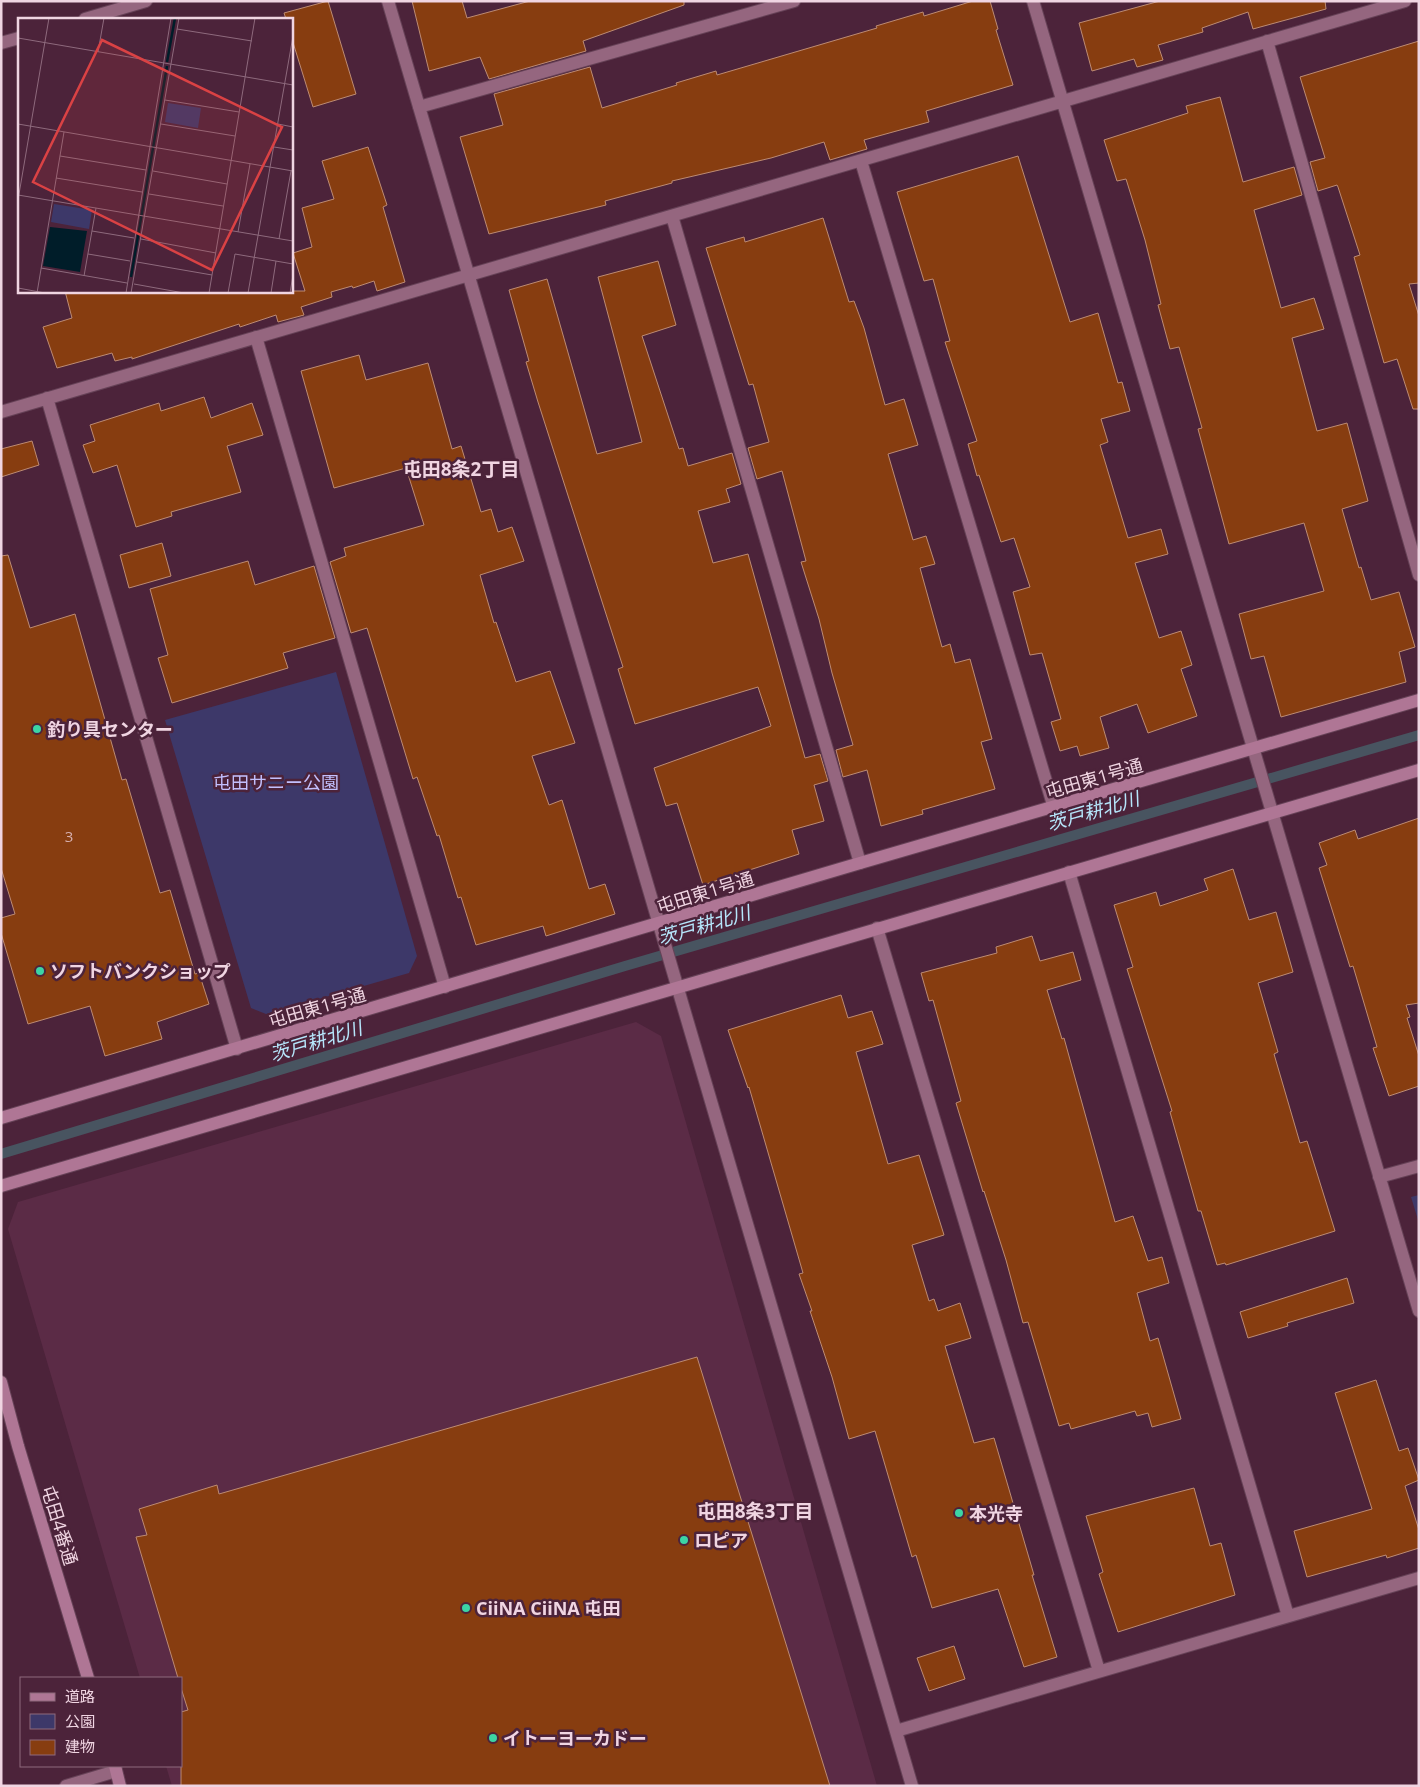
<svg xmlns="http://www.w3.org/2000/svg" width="1420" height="1787" font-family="'Open Sans','Noto Sans JP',sans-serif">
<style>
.built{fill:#5b2b46}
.green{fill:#3d3869}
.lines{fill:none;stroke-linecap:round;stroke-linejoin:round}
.stream{stroke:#485460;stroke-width:10}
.building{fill:#873d10;stroke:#bd8b73}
.street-casing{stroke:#664257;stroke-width:14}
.secondary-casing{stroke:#664257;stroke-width:14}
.street{stroke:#95667f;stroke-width:12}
.secondary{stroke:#af7695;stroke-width:12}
.poi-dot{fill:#3cd4a4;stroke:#4c233a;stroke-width:2}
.labels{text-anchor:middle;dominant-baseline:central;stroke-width:5;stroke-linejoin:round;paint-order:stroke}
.number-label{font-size:15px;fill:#d6afae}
.poi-label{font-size:18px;font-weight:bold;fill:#f0d5e2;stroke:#4c233a;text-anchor:start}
.street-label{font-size:18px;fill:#f0d5e2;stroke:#4c233a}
.park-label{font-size:18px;fill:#c2bffd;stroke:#4c233a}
.neighbourhood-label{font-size:19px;font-weight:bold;fill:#f0d5e2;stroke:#4c233a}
.water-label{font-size:19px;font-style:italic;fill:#b6e6fb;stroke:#4c233a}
.inset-river{fill:none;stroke:#001d29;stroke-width:2.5}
.inset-road{fill:none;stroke:#8e6a7d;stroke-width:1}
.view{fill:#da4244;fill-opacity:0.15;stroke:#da4244;stroke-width:2.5}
.inset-edge{fill:none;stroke:#f0d5e2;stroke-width:2.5}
</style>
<rect width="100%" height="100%" fill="#4c233a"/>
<!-- built -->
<path class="built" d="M636,1022L661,1036L877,1786H172L166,1766H181V1678H140L8,1229L18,1202Z"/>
<!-- green -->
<path class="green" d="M336,672L417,956L409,973L266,1014L251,1008L165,720Z
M1419,1195V1223L1411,1197Z"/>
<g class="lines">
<!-- stream -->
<path class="stream" d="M1,1154L625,966L1419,735"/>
</g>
<!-- building -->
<path class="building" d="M328,1L356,94L313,107L291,36V19H286L284,13Z
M412,1H462L467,18L530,1H684V5L583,41L586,51L489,79L480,57L429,71Z
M973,1H990L998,29L996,30L1013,85L926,111L929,122L864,140L867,149L830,160L824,142L771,158L672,181V183L605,201L606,205L489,234L460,137L503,125L494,94L590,67L602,108L677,85L676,83L716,71L717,75L877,28L876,26L923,12L924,16Z
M1160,1H1325L1326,9L1253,29L1248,12L1202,28L1203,32L1158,45L1163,60L1137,67L1134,59L1092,71L1079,23Z
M1419,41V283L1409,284L1419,316V409H1413L1397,359L1384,363L1354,257L1360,255L1338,187L1337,185L1318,191L1310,162L1325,158L1300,77Z
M1220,97L1243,182L1294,167L1302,195L1254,210L1281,308L1314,298L1324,329L1292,338L1317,431L1347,423L1368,501L1342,509L1359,568L1361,567L1371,600L1399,592L1415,647L1399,652L1406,682L1281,717L1264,656L1251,659L1239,614L1324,591L1304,523L1229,544L1198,429L1202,428L1179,347L1170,349L1158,305L1161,304L1145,240L1126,179L1117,181L1104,140L1188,113L1186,106Z
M368,147L387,205L383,207L405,282L377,291L374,281L353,288L352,286L331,292L332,297L301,307L304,315L278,322L276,315L240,327L239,324L132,359V357L115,361L112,353L57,368L43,327L72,318L65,291H305L293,253L312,247L302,208L334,199L322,161Z
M1018,156L1070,322L1098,313L1118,383L1122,382L1130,411L1101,419L1108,442L1100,445L1128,538L1161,529L1168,554L1135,563L1159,638L1181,631L1192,665L1181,669L1197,716L1148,733L1137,704L1100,717L1109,748L1080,756L1077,746L1060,751L1051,722L1061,719L1042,653L1030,655L1013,592L1030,587L1014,538L1001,542L979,475L977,476L968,444L977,441L945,342L950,341L933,279L924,281L897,192Z
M823,218L849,302L854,301L864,328L885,405L904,399L918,445L888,454L913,540L926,536L935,564L920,568L942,647L950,644L955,663L970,659L992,739L981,742L995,789L922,810L923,814L881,826L867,770L843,777L836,750L853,745L832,673L819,619L801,562L806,561L782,471L757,479L748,448L769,442L753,384L749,385L706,248L744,237L745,242Z
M658,261L676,325L642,336L679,449L683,448L688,466L732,453L741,484L726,489L730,502L698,511L713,563L748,554L805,758L820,754L828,781L814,785L824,821L792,830L799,854L703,885L677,803L666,806L654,768L771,726L758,687L635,724L618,669L623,667L538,402L526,362L529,361L509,290L547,279L597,454L642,442L598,277Z
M359,355L366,380L428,363L452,449L461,446L481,512L491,509L498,532L512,527L524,561L480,575L494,623L496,622L516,682L550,671L575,743L532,756L549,805L562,800L589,889L605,884L615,914L546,936L543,926L476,945L461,897L458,898L439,835L437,836L417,777L413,779L367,628L351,633L330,562L346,556L344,548L424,525L406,468L334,488L301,371Z
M204,397L211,418L252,403L263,435L227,446L241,492L171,512L172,516L136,527L117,465L93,473L83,445L95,441L90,425L159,403L161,411Z
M32,441L39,465L1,477V449Z
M162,543L171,576L129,588L120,555Z
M8,555L30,628L75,614L122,780L126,779L160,893L170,890L195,974L199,973L209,1004L157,1022L162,1039L105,1056L90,1006L28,1024L1,933V918L15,914L1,868V556Z
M248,561L255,585L314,566L335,638L283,653L288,668L172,703L158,658L168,655L150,589Z
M1419,818V1003L1406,1005L1410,1017L1407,1018L1419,1056V1086L1389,1096L1373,1048L1377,1047L1353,966L1350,967L1319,868L1327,865L1319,843L1355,830L1358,839Z
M1233,869L1249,920L1276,912L1293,972L1258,983L1278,1052L1274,1054L1300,1143L1307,1141L1335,1231L1226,1265L1225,1263L1217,1265L1201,1211H1198L1170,1112L1172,1111L1127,969L1133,967L1114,905L1156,892L1160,906L1208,890L1204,879Z
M1032,936L1040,961L1073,952L1081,980L1047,990L1062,1039L1064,1038L1115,1222L1133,1216L1148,1261L1162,1257L1169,1283L1137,1293L1150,1341L1158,1338L1181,1419L1152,1427L1148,1413L1137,1416L1135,1411L1071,1429L1069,1423L1059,1426L1028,1322L1023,1323L1006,1260L984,1191L983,1192L956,1103L961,1101L933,1000L929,1001L921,973L997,953L996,947Z
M841,995L848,1018L872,1011L883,1044L856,1052L888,1164L919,1155L944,1235L912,1245L929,1301L934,1299L938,1311L960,1303L971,1338L945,1346L974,1443L994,1438L1034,1575H1032L1057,1657L1024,1667L998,1589L932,1608L916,1555L912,1557L875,1431L849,1439L832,1377L810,1311H812L799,1274L803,1273L749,1087L748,1088L728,1030Z
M1347,1278L1354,1303L1287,1323L1288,1326L1248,1338L1240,1312Z
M697,1357L830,1786H181V1712L188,1710L181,1688V1678H178L136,1537L147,1535L139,1509L217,1485L219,1494Z
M1376,1380L1399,1451L1408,1448L1419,1480L1405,1486L1419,1530V1548L1387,1558L1386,1555L1307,1577L1294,1531L1372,1509L1335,1393Z
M1194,1488L1210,1546L1221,1543L1235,1595L1118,1632L1099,1574L1103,1572L1086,1516Z
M954,1646L965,1679L929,1691L917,1658Z"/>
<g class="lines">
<defs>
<path id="street" d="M388,1L912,1786
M1033,1L1419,1311
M85,19L146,1
M1267,41L1419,575
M1,43L19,38
M419,107L794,1
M861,161L1054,808
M672,216L860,863
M256,337L445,987
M47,398L237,1049
M1,412L1405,1
M1069,872L1288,1616
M877,928L1099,1671
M1379,1177L1419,1166
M896,1731L1419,1578
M66,1786L116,1771"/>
<path id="secondary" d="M1,1118L860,863L1419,700
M1,1186L1419,770
M1,1382L18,1446L88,1678
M115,1766L120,1786"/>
</defs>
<!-- street casing -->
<use href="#street" class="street-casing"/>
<!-- secondary casing -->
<use href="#secondary" class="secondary-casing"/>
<!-- street -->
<use href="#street" class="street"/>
<!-- secondary -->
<use href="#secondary" class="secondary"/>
</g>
<!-- markers -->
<g class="poi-dot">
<circle cx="37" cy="729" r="5"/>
<circle cx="40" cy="971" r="5"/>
<circle cx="959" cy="1513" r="5"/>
<circle cx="684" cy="1540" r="5"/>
<circle cx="466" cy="1608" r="5"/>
<circle cx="493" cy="1738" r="5"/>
</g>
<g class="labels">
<!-- number labels -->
<g class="number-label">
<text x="69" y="836">3</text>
</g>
<!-- poi labels -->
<g class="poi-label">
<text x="47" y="729">釣り具センター</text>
<text x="50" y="971">ソフトバンクショップ</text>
<text x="969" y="1513">本光寺</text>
<text x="694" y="1540">ロピア</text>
<text x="476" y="1608">CiiNA CiiNA 屯田</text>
<text x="503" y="1738">イトーヨーカドー</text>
</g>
<!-- street labels -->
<g class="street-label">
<text transform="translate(1094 778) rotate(-16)">屯田東1号通</text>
<text transform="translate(705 892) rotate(-17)">屯田東1号通</text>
<text transform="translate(317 1007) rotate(-16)">屯田東1号通</text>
<text transform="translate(60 1525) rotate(73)">屯田4番通</text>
</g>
<!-- park labels -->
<g class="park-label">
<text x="276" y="782">屯田サニー公園</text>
</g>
<!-- neighbourhood labels -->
<g class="neighbourhood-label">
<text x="461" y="469">屯田8条2丁目</text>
<text x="755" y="1511">屯田8条3丁目</text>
</g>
<!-- water labels -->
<g class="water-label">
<text transform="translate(1093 811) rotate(-16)">茨戸耕北川</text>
<text transform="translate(704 925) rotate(-16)">茨戸耕北川</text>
<text transform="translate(316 1041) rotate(-17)">茨戸耕北川</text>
</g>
</g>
<!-- overview -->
<g transform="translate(18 18)">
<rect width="275" height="275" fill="#4c233a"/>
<path d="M150,85L183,90L180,110L147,104ZM36,186L74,192L71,211L33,204Z" fill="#3d3869"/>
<path d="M32,209L69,213L62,254L25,248Z" fill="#001d29"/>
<path class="inset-river" d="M149,44L157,0M113,259L149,48"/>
<path class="inset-road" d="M159,11L234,23M0,20L275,67M80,34L86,0M147,82L221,94M0,106L275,153M143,106L217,118M260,106L275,109M256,129L275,132M42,138L128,152M135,153L209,166M38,160L124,174M131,176L205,188M0,177L275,223M0,182L31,0M74,213L116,220M220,214L232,146M123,221L198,235M261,221L273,153M70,236L112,243M119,244L194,257M23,250L109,265M66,258L78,190M116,266L166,275M0,270L27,275M19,275L46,114M108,275L153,0M113,275L161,0M191,275L237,0M210,275L217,236L275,246M230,275L275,18M253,275L258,243M272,275L275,257"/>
<path class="view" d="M84,22L264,109L194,252L15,164Z"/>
<rect width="275" height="275" class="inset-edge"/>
</g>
<!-- border -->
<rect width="1420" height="1787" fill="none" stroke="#f0d5e2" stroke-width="5"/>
<!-- legend -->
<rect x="20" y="1677" width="162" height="90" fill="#4c233a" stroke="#8e6a7d"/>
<rect x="30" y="1693" width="25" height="8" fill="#af7695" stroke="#8e6a7d"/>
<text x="65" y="1702" font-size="15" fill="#f0d5e2">道路</text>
<rect x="30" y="1714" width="25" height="15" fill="#3d3869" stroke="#8e6a7d"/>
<text x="65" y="1727" font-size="15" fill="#f0d5e2">公園</text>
<rect x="30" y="1740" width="25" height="15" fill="#873d10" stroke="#8e6a7d"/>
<text x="65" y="1752" font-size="15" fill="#f0d5e2">建物</text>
</svg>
